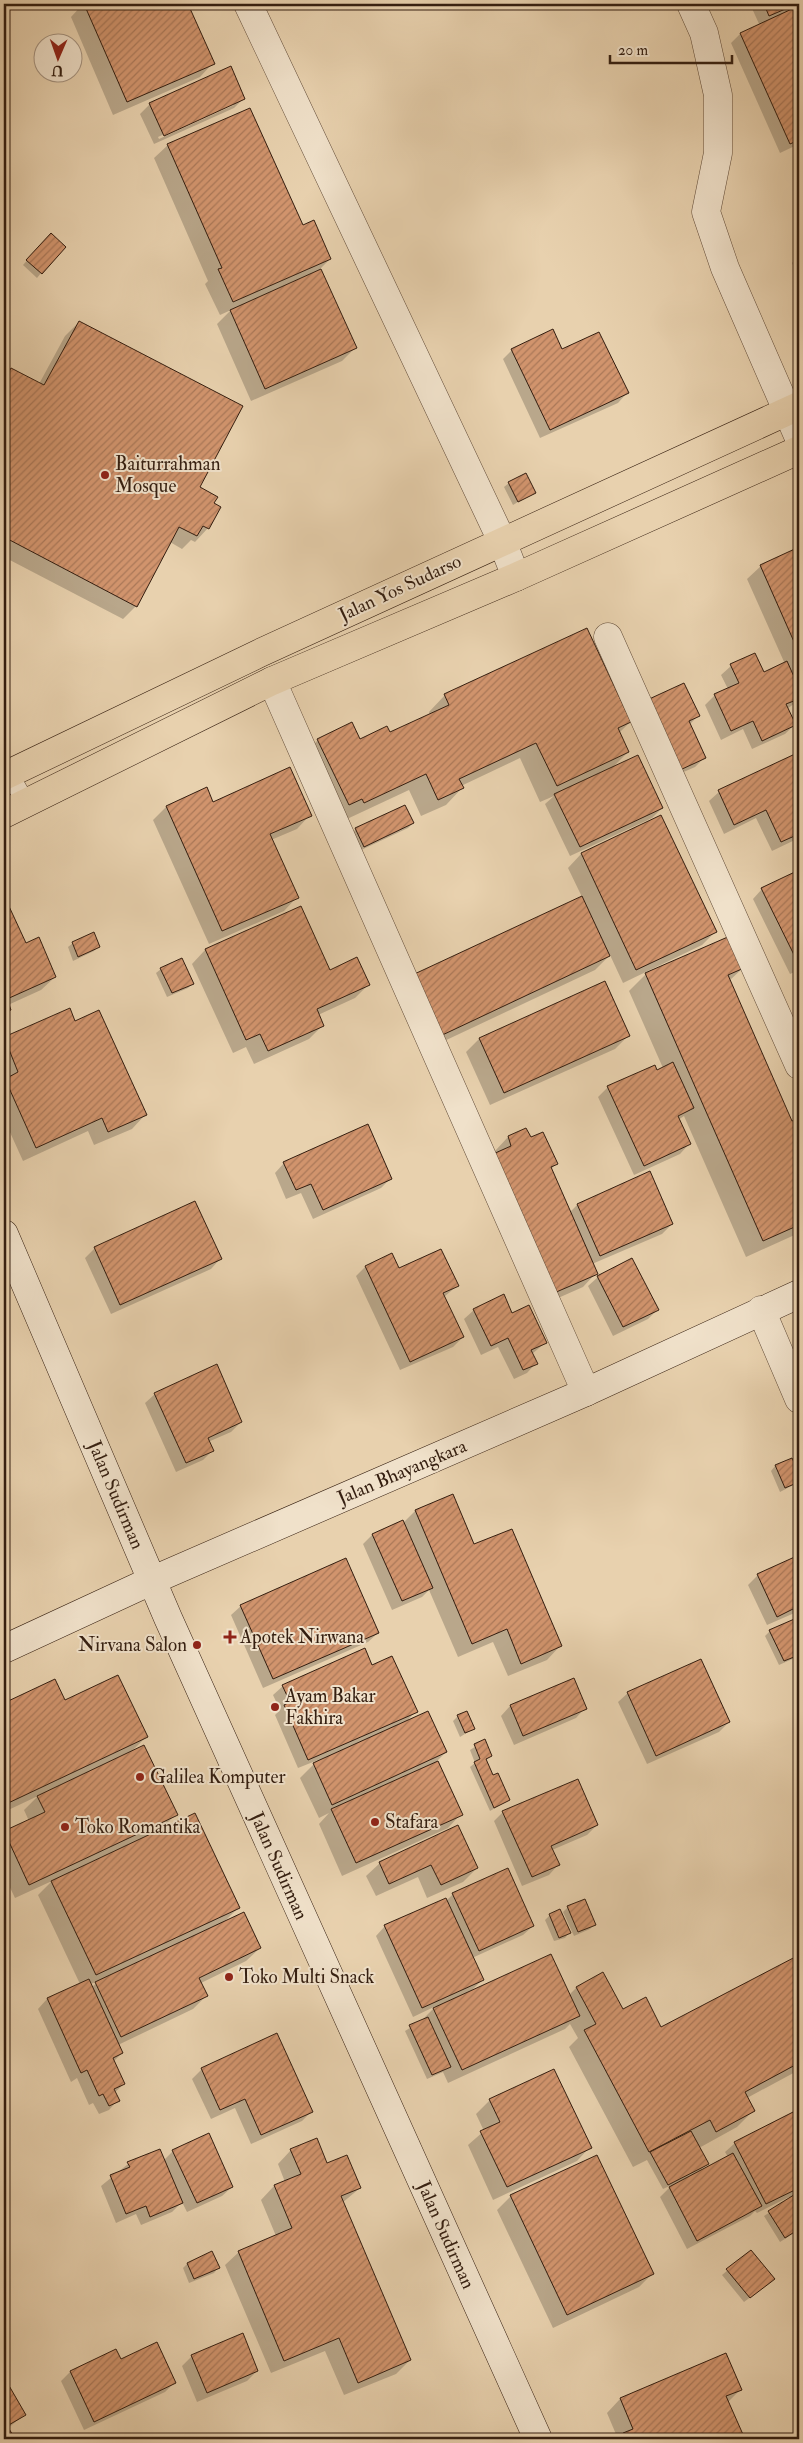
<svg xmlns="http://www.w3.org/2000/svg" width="803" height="2443" font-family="'IM FELL Double Pica',serif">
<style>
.shadow{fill:#0003;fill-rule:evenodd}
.building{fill:url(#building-hatch);stroke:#341e10}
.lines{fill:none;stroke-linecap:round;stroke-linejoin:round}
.service-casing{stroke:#614b38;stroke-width:19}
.minor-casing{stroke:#614b38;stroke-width:29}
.secondary-casing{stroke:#341e10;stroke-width:29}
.trunk-casing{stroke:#341e10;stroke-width:29}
.service{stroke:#f0e1ca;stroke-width:18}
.minor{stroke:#f0e1ca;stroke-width:28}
.secondary{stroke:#f0e1ca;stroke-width:28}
.trunk{stroke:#e8d1ae;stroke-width:28}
.poi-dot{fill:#8f2418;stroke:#f0e1ca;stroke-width:2}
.labels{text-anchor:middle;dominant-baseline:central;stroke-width:4;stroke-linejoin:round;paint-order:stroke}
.poi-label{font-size:19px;fill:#341e10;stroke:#f0e1ca;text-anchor:start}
.street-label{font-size:19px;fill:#341e10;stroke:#f0e1ca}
</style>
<defs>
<pattern id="building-hatch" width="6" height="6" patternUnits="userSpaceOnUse" patternTransform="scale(1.25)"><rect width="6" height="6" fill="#d1946d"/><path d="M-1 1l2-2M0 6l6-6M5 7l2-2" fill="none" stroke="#aa7858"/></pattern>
</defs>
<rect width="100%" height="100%" fill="#e8d1ae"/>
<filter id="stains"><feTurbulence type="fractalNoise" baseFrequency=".004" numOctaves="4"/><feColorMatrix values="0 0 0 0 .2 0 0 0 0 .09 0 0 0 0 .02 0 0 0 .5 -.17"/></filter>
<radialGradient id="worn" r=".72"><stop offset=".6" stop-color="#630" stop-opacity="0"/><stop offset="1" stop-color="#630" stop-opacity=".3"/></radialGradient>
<!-- shadow -->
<path class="shadow" d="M83,4H187L213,63L200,77L113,115L71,17Z
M750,4H799V144L780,153L731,43L740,34L760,26Z
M244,98L234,108L154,144L140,114L150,104ZM234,102V105L159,139L158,137Z
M168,145L303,227L330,259L320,269L355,348L342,361L251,401L217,324L231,310L220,315L205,284L208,281L154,158Z
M46,239L41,273L37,278L23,265Z
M799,255V278L792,263Z
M79,322L212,504L208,528L195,542L191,540L182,549L170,542L136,606L123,619L4,557V376L11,369L39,384L65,336Z
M512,350L627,393L618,403L540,438L503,359Z
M509,483L534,492L513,505L504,487Z
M799,549V700L787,709L794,725L785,734L752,749L743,729L721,740L705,705L715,695L728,689L721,675L731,666L755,655L763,673L785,664L747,579L761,566Z
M445,695L630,722L619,733L628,752L612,768L662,808L652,818L570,856L545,804L554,796L540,802L520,758L461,786L462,788L446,805L421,816L409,790L347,819L302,756L318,740H359L390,734L430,716L429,712Z
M638,711L699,715L689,725L705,757L695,767L670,778Z
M795,756L799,765V838L772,851L756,818L724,834L709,801L719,792Z
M206,789L213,804L310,815L297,829L271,840L297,897L284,911L209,944L153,820L166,807Z
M661,817L716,931L702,945L623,983L610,955L595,970L423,1051L582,897L568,868L581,854Z
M413,823L408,828L359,851L351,834L356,829Z
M799,871V970L790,974L753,899L762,889Z
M7,903L26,944L55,977L41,990L8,1005L10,1010L4,1015V905Z
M301,908L329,971L368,985L355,998L318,1015L323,1025L309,1039L254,1064L246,1047L233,1053L192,964L205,950Z
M73,943L99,946L94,951L73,961L68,947Z
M743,968L729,981L791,1123L799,1119V1233L746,1257L684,1116L678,1120L689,1144L680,1154L634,1175L598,1097L608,1087L663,1068L629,991L648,972Z
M161,969L192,984L188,988L167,997L156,973Z
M604,982L629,1035L615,1049L490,1105L466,1052L479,1039Z
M69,1009L75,1023L145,1115L132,1129L94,1145L88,1131L23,1161L4,1119V1038Z
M508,1137L530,1138L556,1164L551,1169L570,1212L577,1205L650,1173L672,1224L662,1234L592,1264L596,1273L583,1287L540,1306L495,1151Z
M284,1163L391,1178L381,1188L313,1219L301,1193L286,1199L275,1173Z
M194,1203L220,1259L211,1269L111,1314L85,1258L95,1248Z
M365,1267L399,1270L458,1285L444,1297L463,1337L453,1347L400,1370L356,1276Z
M598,1277L658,1309L648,1319L613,1336L588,1286Z
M474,1310L512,1314L545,1343L532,1354L536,1363L527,1373L514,1379L498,1347L481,1355L464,1319Z
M155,1394L241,1422L231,1432L208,1442L212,1451L203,1460L176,1472L145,1403Z
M792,1459L799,1477V1482L780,1492L771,1471L775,1466Z
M452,1495L474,1545L560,1646L547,1660L508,1676L493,1642L458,1657L429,1590L422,1597L392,1610L363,1544L372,1535L403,1523L415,1511Z
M799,1556V1611L767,1625L748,1585L758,1575Z
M241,1606L378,1633L368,1642L263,1688L231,1615Z
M799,1618V1656L779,1665L765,1636L770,1631Z
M372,1667L416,1711L406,1722L446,1752L437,1761L461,1814L448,1828L342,1876L319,1824L329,1813L319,1818L300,1778L318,1760L298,1768L275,1715L280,1710L273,1695L283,1686Z
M573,1679L585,1708L576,1718L514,1745L501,1716L510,1706Z
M54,1681L65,1702L146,1737L132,1751L176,1814L161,1829L239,1907L224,1922L260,1948L246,1961L201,1983L207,1995L193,2009L118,2045L122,2053L113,2062L124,2084L114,2093L118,2100L109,2110L99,2114L93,2103L89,2105L77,2078L71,2082L38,2009L47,1999L80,1984L38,1895L52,1881L15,1898L4,1875V1833L29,1821L24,1810L38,1796L4,1812V1705ZM99,1981L91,1988L90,1984Z
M628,1693L729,1722L719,1732L647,1764L618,1702Z
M458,1716L473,1729L460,1737L453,1721Z
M484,1741L491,1756L485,1761L492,1777L509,1800L490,1811L470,1767L475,1763L470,1750Z
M503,1812L597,1825L587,1835L552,1850L558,1865L549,1875L522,1886L494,1821Z
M457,1827L477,1868L463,1882L427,1898L418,1877L376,1896L366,1876L380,1863Z
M453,1894L533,1926L523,1935L472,1958L482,1980L471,1991L569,1995L576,1988L661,2029L799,1956V2070L747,2098L754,2110L737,2127L699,2148L707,2164L699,2171L728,2157L725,2152L735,2143L799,2110V2192L795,2194L799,2200V2230L780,2242L764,2216L790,2199L789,2197L757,2213L755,2211L750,2216L687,2249L660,2197L672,2185L663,2189L647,2160L633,2167L569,2047L578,2038L570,2024L565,2029L448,2083L443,2072L427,2079L405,2031L421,2021L436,2006L413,2017L376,1936L385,1926L446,1901Z
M568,1907L595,1924L590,1929L574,1936L563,1912Z
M550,1915L569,1933L565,1938L554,1941L545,1920Z
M277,2035L312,2111L302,2121L251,2144L235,2108L211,2119L192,2079L202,2069Z
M490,2100L590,2147L577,2161L493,2200L468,2145L484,2131L476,2114Z
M159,2150L164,2160L173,2151L232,2187L222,2196L187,2212L182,2202L172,2212L141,2225L136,2214L116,2223L101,2186L128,2164Z
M291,2150L327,2164L360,2188L342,2203L410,2360L396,2374L344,2395L325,2351L271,2373L225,2265L239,2252L276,2236L261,2200L274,2186L285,2182L278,2164Z
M511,2196L652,2274L639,2287L553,2328L497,2210Z
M750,2252L768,2284L744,2302L722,2275Z
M187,2264L218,2268L214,2273L189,2283L183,2268Z
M115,2350L120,2361L175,2382L165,2392L84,2430L61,2381L70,2372Z
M192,2356L257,2371L247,2381L197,2402L182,2366Z
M4,2380L24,2415L7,2429L11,2435L7,2439H4Z
M740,2390L728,2402L743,2439H618L607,2413L620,2399Z"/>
<!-- building -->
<path class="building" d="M84,4H188L215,64L127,102Z
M764,4H797L769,16Z
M794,8L799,19V140L790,144L740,33Z
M231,66L245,99L164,136L149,103Z
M250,108L303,225L314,220L331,259L233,302L218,269L222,268L167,144Z
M51,233L66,247L42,274L26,260Z
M321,269L357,348L265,389L230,310Z
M79,321L243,406L200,487L218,497L214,503L221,507L209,529L203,526L197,536L179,527L137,607L4,537V462L7,455L4,453V381L11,368L44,385Z
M553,329L562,349L599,332L629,393L550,430L511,349Z
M526,473L536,493L518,502L508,482Z
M799,547V653L760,565Z
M587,628L631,722L618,728L629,752L557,786L536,743L459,779L464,788L438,800L426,774L364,803L362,799L349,805L317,739L352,722L360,739L387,726L390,732L449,705L444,694Z
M755,653L764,672L787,661L799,688V699L786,704L796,725L762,741L753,721L731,731L714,694L739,683L730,664Z
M684,683L700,716L689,721L706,758L680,770L647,700Z
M795,754L799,762V834L781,842L766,810L734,825L718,790Z
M638,755L663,808L580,847L554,794Z
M290,767L312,816L270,834L299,898L222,931L166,806L207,787L213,802Z
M405,805L414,823L364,847L355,828Z
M661,815L717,932L636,970L581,853Z
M799,870V965L761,888Z
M582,896L610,956L436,1038L408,977Z
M7,902L26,943L39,937L56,977L7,999L11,1010L4,1013V903Z
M301,906L330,970L357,957L370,985L317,1009L324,1026L268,1051L260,1034L246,1040L205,949Z
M94,932L100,947L78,957L72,942Z
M730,936L744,968L728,975L792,1121L799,1118V1225L763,1241L645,973Z
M182,958L194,984L172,993L160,968Z
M605,981L630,1036L504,1093L479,1038Z
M70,1008L75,1021L99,1010L147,1115L108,1132L102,1118L36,1148L5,1079L18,1072L4,1037Z
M673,1062L694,1108L678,1116L691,1144L644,1166L607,1086L655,1065L657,1070Z
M368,1124L392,1179L323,1210L311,1184L296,1190L283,1162Z
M526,1128L531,1137L543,1132L558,1164L551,1167L598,1274L554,1293L493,1154L511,1146L508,1136Z
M650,1171L673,1224L600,1256L577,1204Z
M195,1201L222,1259L120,1305L94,1247Z
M441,1249L459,1286L443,1293L464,1337L410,1362L365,1266L392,1253L399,1268Z
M632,1258L659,1310L623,1327L597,1276Z
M504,1294L512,1313L529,1305L547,1343L531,1350L538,1364L523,1370L508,1338L491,1346L473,1309Z
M217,1364L242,1422L208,1438L214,1451L186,1463L154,1393Z
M792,1458L799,1473V1482L785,1488L775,1465Z
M453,1494L474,1544L512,1529L562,1646L521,1664L507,1629L472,1644L415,1510Z
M403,1520L433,1588L402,1601L372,1534Z
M799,1555V1606L777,1617L757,1574Z
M346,1558L379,1633L273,1679L240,1605Z
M799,1617V1655L784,1661L769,1630Z
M365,1648L372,1665L392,1656L418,1712L308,1760L284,1705L290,1702L282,1685Z
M701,1659L730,1722L656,1756L627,1692Z
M118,1675L148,1737L4,1805V1703L55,1679L65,1700Z
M574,1678L587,1709L523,1736L510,1705Z
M428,1711L447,1752L332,1805L313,1763Z
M467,1711L475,1729L465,1733L457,1715Z
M485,1739L492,1756L486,1759L493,1775L498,1773L510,1800L494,1808L474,1762L480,1759L474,1744Z
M144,1745L178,1815L29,1885L4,1831L45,1812L37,1796Z
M438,1761L463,1815L356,1863L331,1809Z
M578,1779L598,1825L551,1846L560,1865L532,1877L502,1811Z
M195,1813L240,1908L96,1975L51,1881Z
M458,1825L478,1868L441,1885L431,1865L389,1884L379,1862Z
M508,1868L534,1926L479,1951L452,1893Z
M446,1898L484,1980L422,2008L384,1925Z
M585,1899L596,1925L578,1932L567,1906Z
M560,1909L571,1933L559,1938L549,1914Z
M244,1912L261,1948L199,1978L208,1996L121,2037L95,1982Z
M551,1954L580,2016L462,2070L433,2008Z
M799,1955V2063L745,2092L755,2111L716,2132L710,2120L649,2152L584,2030L596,2024L576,1987L603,1972L623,2009L646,1997L661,2027Z
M89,1979L123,2053L113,2058L125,2084L114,2089L120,2101L109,2106L103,2094L99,2096L87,2070L81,2073L47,1998Z
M428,2017L451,2067L432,2075L409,2025Z
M277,2033L313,2112L261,2135L245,2099L220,2110L201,2068Z
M554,2069L592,2148L507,2187L480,2131L500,2122L489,2099Z
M799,2109V2188L766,2204L734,2142Z
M691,2131L709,2164L668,2185L650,2152Z
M209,2133L233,2187L197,2203L172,2150Z
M317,2138L327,2163L347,2155L361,2188L341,2196L411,2360L358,2383L339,2338L284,2361L238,2251L292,2228L274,2185L301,2174L290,2149Z
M160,2149L183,2203L150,2217L146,2206L126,2214L110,2175L130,2167L127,2162Z
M733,2153L762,2206L697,2241L669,2187Z
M597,2155L654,2274L567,2315L510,2195Z
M797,2193L799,2198V2229L785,2238L768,2211Z
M751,2250L775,2279L750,2298L726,2269Z
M212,2251L220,2268L194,2279L187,2263Z
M243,2333L258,2371L207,2393L191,2355Z
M157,2342L176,2383L94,2422L70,2371L116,2349L121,2359Z
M726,2353L742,2390L726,2396L745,2439H626L623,2433L633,2429L620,2398Z
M4,2377L26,2415L7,2426L13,2435L6,2439H4Z"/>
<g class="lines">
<defs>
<path id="service" d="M4,765L26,803"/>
<path id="minor" d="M248,4L502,541L516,577
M691,4L704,33L718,95V153L706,212L725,268L799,438
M608,637L799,1065
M272,681L586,1392
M761,1310L799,1399"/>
<path id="secondary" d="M4,1234L168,1618L538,2439
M4,1649L153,1580L586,1392L799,1294"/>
<path id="trunk" d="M4,776L260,653L799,406
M4,814L272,681L516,577L799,450"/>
</defs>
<!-- service casing -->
<use href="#service" class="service-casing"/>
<!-- minor casing -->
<use href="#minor" class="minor-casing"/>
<!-- secondary casing -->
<use href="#secondary" class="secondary-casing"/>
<!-- trunk casing -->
<use href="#trunk" class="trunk-casing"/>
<!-- service -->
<use href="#service" class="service"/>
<!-- minor -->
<use href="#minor" class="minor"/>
<!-- secondary -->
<use href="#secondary" class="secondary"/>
<!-- trunk -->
<use href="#trunk" class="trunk"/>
</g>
<!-- markers -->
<g class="poi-dot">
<circle cx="105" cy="475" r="5"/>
<path d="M227.5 1629.5h5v5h5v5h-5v5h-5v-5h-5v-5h5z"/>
<circle cx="197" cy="1645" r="5"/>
<circle cx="275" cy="1707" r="5"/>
<circle cx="140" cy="1777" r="5"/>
<circle cx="375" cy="1822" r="5"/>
<circle cx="65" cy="1827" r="5"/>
<circle cx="229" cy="1977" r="5"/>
</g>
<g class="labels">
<!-- poi labels -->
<g class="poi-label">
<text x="115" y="464">Baiturrahman<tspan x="115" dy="22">Mosque</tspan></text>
<text x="240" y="1637">Apotek Nirwana</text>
<text x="187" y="1645" text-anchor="end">Nirvana Salon</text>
<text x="285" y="1696">Ayam Bakar<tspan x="285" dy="22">Fakhira</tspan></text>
<text x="150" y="1777">Galilea Komputer</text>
<text x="385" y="1822">Stafara</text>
<text x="75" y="1827">Toko Romantika</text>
<text x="239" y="1977">Toko Multi Snack</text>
</g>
<!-- street labels -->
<g class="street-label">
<text transform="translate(400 588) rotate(-25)">Jalan Yos Sudarso</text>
<text transform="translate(402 1472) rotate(-23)">Jalan Bhayangkara</text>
<text transform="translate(116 1495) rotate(67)">Jalan Sudirman</text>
<text transform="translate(279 1866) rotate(66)">Jalan Sudirman</text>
<text transform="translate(446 2235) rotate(66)">Jalan Sudirman</text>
</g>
</g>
<!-- margin -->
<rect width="803" height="2443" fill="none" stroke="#e8d1ae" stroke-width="20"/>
<rect x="5" y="5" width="793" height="2433" fill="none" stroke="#341e10" stroke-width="2.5"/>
<rect x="10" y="10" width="783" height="2423" fill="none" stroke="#341e10"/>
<!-- north arrow -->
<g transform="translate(58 58) rotate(182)"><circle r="24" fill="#f0e1ca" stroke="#a59380"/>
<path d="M0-4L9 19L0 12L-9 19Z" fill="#8f2418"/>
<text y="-8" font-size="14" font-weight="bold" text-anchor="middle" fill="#341e10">U</text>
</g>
<!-- scale -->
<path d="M610 55v8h122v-8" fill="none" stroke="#341e10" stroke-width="2.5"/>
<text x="618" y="55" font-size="15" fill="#341e10" stroke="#f0e1ca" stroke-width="4" paint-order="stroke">20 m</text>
<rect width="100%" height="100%" filter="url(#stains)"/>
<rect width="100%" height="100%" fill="url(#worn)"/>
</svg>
